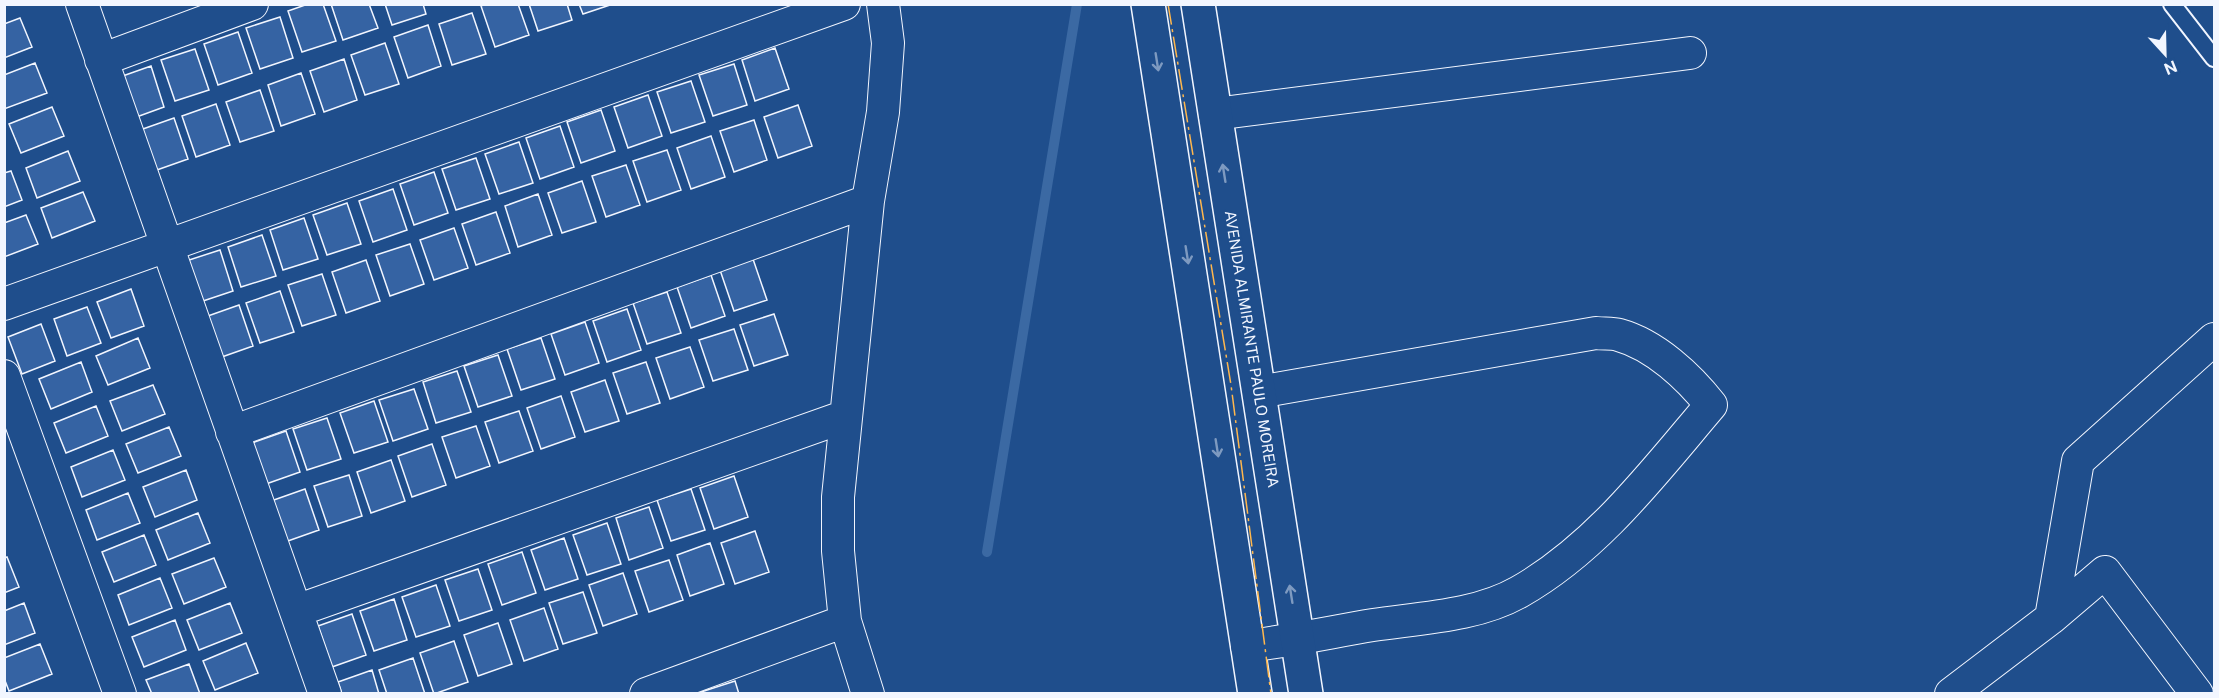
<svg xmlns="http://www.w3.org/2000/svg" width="2219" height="698" font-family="'Public Sans',sans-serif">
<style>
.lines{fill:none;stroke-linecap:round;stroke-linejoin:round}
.stream{stroke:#3b69a3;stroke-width:10}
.building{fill:#3563a3;stroke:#f2f6ff;stroke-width:1.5}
.service-casing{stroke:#f2f6ff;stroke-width:20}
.minor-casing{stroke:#f2f6ff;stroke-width:34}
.secondary-casing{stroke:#f2f6ff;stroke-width:36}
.service{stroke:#1f4e8c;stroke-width:16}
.minor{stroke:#1f4e8c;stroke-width:32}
.secondary{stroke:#1f4e8c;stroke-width:33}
.power{stroke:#ffb74d;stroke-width:1.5;stroke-dasharray:21 4.5 3 4.5;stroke-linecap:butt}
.oneway{stroke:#7e9ac0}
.labels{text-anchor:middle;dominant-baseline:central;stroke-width:4.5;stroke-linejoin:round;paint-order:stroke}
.street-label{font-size:15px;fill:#f2f6ff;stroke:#1f4e8c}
</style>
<rect width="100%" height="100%" fill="#1f4e8c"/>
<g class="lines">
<!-- stream -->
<path class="stream" d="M987,552L1077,4"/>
</g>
<!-- building -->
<path class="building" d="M308,4H323L336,41L302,52L288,11Z
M331,4H369L378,28L343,40Z
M385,4H423L426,14L392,25Z
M485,4H518L529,35L495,47L481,6Z
M529,4H567L572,20L538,31Z
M579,4H613L583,14Z
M472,13L486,54L452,65L439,24Z
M280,17L293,58L260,69L246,28Z
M20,18L32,47L4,58V24Z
M428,25L441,66L408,78L394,37Z
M238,32L252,73L218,85L204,44Z
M385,43L399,84L365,95L351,55Z
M775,48L789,89L755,101L742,60Z
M195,49L209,90L175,101L161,60Z
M344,59L357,100L324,112L310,71Z
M35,63L47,93L4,109V75Z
M734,64L747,105L713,116L699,75Z
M151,66L164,107L131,119L117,78Z
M301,73L315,114L281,126L268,85Z
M691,81L705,122L671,133L657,92Z
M260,90L274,131L240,142L226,102Z
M648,95L662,136L628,148L614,107Z
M216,104L230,145L196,157L182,116Z
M798,105L812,146L778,158L764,117Z
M52,107L64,136L21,153L9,124Z
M601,110L615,151L581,163L567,122Z
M174,118L188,159L154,171L140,130Z
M754,120L767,160L734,172L720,131Z
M560,126L574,167L540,179L526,138Z
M711,136L725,177L691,189L677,148Z
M519,142L533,183L499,194L485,154Z
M667,150L681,190L647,202L633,161Z
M68,151L80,181L37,198L26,168Z
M476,158L490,199L456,210L442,169Z
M626,165L640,205L606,217L592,176Z
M11,171L22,200L4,207V173Z
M434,172L448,213L414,225L400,184Z
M582,181L596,222L562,233L548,193Z
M393,189L407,230L373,242L359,201Z
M83,192L95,221L52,238L41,208Z
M538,194L552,235L518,247L505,206Z
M347,203L361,244L327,255L313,215Z
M496,212L510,253L476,265L462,224Z
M26,215L38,244L4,257V223Z
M304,218L318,259L283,270L270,230Z
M454,228L468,268L434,280L420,240Z
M262,235L276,276L241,287L228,247Z
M410,244L424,284L390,296L376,255Z
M220,250L233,291L200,302L186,261Z
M753,259L767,300L734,311L720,270Z
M366,260L380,301L346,313L332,272Z
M322,274L336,315L302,326L288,285Z
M711,275L725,316L691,328L677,287Z
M131,289L144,326L111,338L97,302Z
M280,291L294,332L260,343L246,303Z
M667,292L681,333L647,344L633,303Z
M239,305L253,346L219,358L205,317Z
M87,307L101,343L67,356L54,319Z
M627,309L641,350L607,362L593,321Z
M774,314L788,355L754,366L740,325Z
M585,322L599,363L565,375L551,334Z
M41,324L55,361L22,374L8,337Z
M734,329L748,370L713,381L699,340Z
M138,338L150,368L108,385L96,356Z
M541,338L555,379L521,390L507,349Z
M690,347L704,387L670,399L656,358Z
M498,355L512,396L478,407L464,366Z
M81,362L92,392L51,409L39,379Z
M646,362L660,403L627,414L613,373Z
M457,371L471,412L436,423L423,382Z
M605,380L619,421L585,432L571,392Z
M153,385L165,414L122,431L110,401Z
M414,389L428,429L393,441L379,400Z
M561,396L575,437L541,449L527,408Z
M374,401L388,442L354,453L340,413Z
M96,406L108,436L66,453L54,423Z
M519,411L533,451L499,463L485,422Z
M327,418L341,459L307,470L293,429Z
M476,426L490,466L456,478L442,437Z
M169,427L181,456L138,473L126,444Z
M286,431L300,472L266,484L252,443Z
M432,444L446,485L412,497L398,456Z
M113,450L125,480L82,497L71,467Z
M391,460L405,501L371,513L357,472Z
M186,470L197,500L155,517L143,487Z
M349,475L362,516L328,527L314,486Z
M734,476L748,517L714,529L700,488Z
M305,489L319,530L285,542L271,501Z
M691,489L705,530L671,541L657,500Z
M128,493L140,523L97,540L86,510Z
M649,507L663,548L629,560L616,518Z
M198,513L210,543L168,560L156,530Z
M607,523L621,564L587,575L573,535Z
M755,531L769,572L735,584L721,543Z
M144,535L156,565L114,582L102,552Z
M564,538L578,579L545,590L531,550Z
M710,543L724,584L690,596L677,555Z
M522,552L536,593L502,605L488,564Z
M7,557L19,587L4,593V558Z
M214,558L226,587L184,604L172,574Z
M669,560L683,600L649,612L635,571Z
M478,569L492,610L459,621L445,580Z
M623,573L637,614L603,626L589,585Z
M160,578L172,608L129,625L118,595Z
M436,585L450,626L416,637L402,597Z
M583,592L597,633L563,644L549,603Z
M394,599L407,640L374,651L360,611Z
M24,603L35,633L4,645V611Z
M230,603L242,633L199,650L187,620Z
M544,608L558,649L524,661L510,620Z
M352,614L366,655L332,667L318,626Z
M175,620L186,650L144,667L132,637Z
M498,623L512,664L478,676L464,635Z
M454,641L468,682L434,694L420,653Z
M246,643L258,673L215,690L203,661Z
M40,644L52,674L9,691L4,678V658Z
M413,658L425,694H387L379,670Z
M189,664L200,694H152L146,680Z
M372,670L379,694H342L338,682Z
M735,681L739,694H701V692Z"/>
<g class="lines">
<defs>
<path id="service" d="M2172,4L2214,58"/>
<path id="minor" d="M82,4L325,694
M101,60L252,4
M1215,114L1690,53
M4,304L844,4
M4,376L120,694
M232,432L868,201
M296,611L846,416
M2051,618L2078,461L2214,339
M1247,646C1290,641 1331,632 1373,625C1421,618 1477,616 1519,592C1597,548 1654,472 1711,405C1689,377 1655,345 1619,335C1612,333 1604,334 1596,333L1259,392
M646,694L845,621
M868,694L845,621L838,551V497L868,201L883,112L888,43L883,4
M1951,694L2051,618L2105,572L2197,694"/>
<path id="secondary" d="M1148,4L1255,694
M1198,4L1306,694"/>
</defs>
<!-- service casing -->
<use href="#service" class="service-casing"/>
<!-- minor casing -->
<use href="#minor" class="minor-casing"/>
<!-- secondary casing -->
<use href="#secondary" class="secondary-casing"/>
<!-- service -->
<use href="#service" class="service"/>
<!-- minor -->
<use href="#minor" class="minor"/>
<!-- secondary -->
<use href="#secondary" class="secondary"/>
<!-- power -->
<path class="power" d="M1168,4L1231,385L1271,694"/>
</g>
<!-- one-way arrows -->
<defs><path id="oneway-shaft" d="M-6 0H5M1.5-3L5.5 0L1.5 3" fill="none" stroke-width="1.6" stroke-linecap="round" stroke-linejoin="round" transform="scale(1.5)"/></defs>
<g class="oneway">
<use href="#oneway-shaft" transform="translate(1157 62) rotate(81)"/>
<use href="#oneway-shaft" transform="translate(1224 173) rotate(-99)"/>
<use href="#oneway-shaft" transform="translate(1187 255) rotate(81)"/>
<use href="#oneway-shaft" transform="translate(1217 448) rotate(81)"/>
<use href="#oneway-shaft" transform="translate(1291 594) rotate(-99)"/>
</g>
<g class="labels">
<!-- street labels -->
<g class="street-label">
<text transform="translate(1252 349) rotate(81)">AVENIDA ALMIRANTE PAULO MOREIRA</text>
</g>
</g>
<!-- border -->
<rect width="2219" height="698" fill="none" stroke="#f2f6ff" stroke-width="12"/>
<!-- north arrow -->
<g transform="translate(2165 54) rotate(158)" stroke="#1f4e8c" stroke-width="4.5" paint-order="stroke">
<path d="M0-4.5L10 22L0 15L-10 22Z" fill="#f2f6ff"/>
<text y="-9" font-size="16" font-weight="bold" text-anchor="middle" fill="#f2f6ff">N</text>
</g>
</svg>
